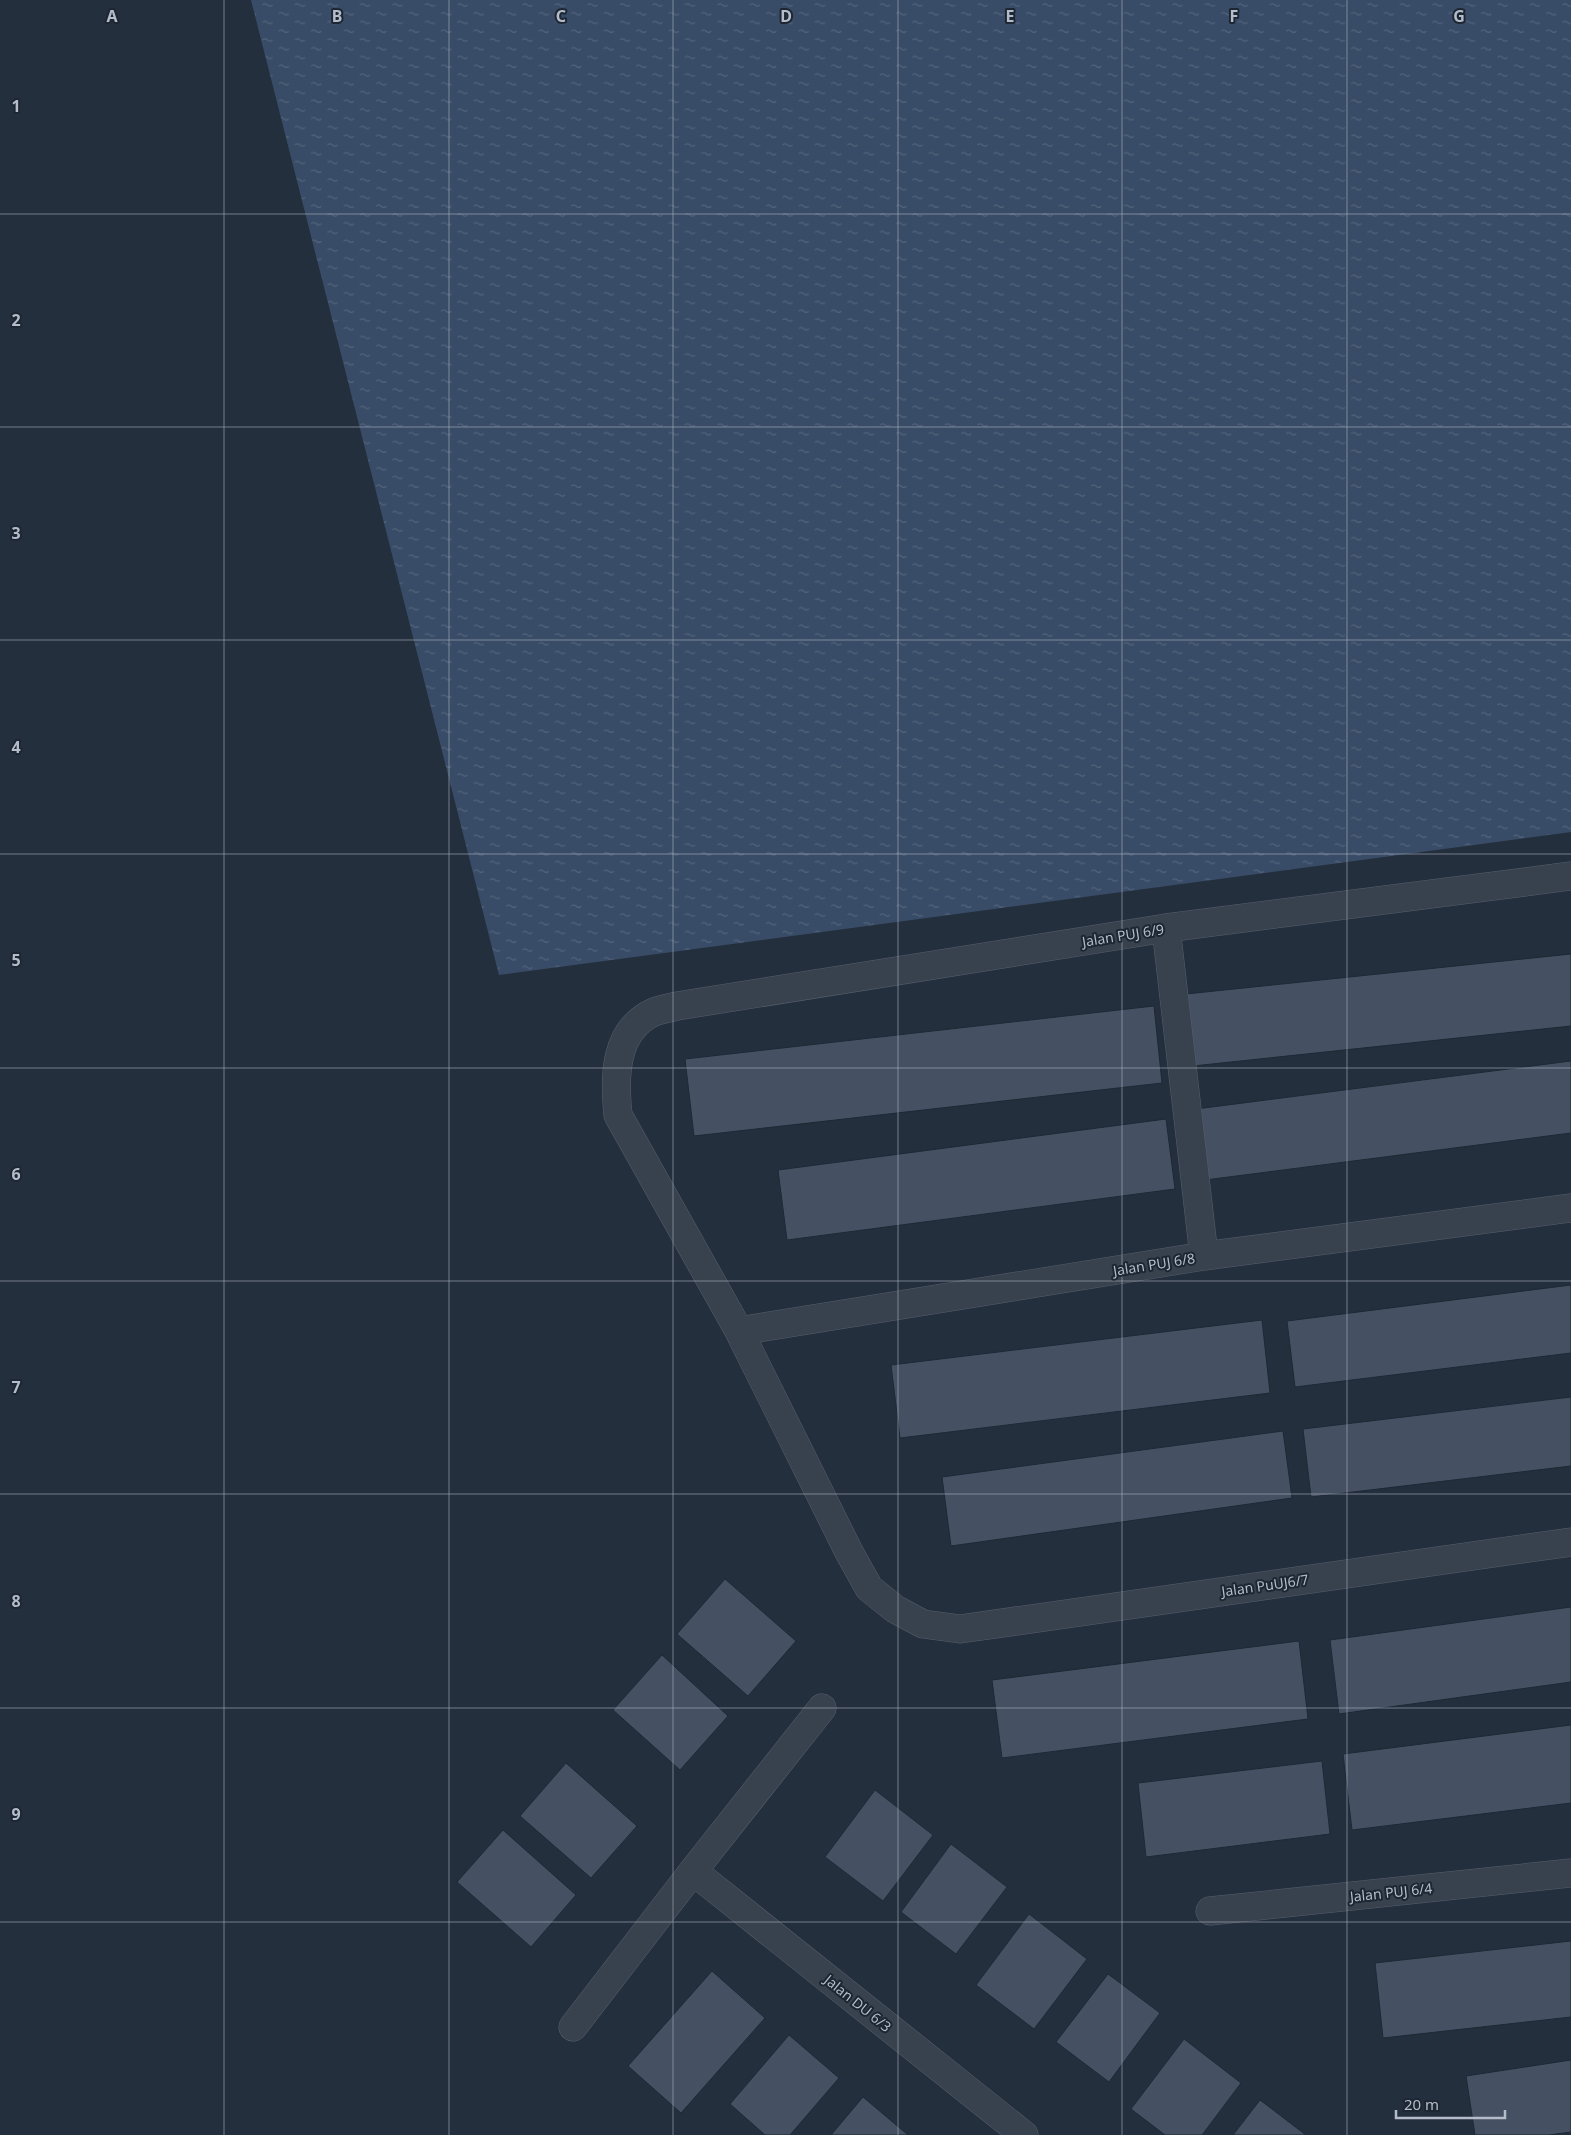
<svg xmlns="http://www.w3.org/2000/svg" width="1571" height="2135" font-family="'Noto Sans',sans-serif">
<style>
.water{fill:url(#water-ripples)}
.building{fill:#455162;stroke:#1f2835}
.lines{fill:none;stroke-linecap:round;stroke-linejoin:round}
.minor-casing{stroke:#565f6c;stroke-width:29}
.minor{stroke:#38414e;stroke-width:28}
.grid{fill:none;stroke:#b4bcc9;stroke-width:1;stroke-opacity:0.55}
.labels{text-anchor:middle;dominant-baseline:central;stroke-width:4;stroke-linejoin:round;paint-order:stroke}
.street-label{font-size:14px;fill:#b4bcc9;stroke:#1d2633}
.grid-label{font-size:16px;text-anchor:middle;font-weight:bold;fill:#b4bcc9;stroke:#1d2633;stroke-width:4;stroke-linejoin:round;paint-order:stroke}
</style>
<defs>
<pattern id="water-ripples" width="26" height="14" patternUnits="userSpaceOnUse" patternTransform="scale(1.25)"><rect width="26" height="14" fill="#394c67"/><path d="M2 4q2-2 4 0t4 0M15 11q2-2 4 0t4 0" fill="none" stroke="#53647b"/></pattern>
</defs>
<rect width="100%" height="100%" fill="#242f3e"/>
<!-- water -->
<path class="water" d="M251,0H1571V832L499,975Z"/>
<!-- building -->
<path class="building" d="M1571,954V1026L1193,1066L1186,994Z
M1154,1006L1162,1083L694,1136L685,1059Z
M1571,1061V1133L1205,1180L1196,1109Z
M1166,1119L1175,1189L787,1240L778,1170Z
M1571,1285V1353L1295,1387L1287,1321Z
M1262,1320L1270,1393L900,1438L891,1365Z
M1571,1397V1466L1311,1497L1303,1429Z
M1283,1431L1292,1498L951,1546L942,1477Z
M725,1579L796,1641L748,1696L677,1634Z
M1571,1607V1682L1339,1714L1330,1640Z
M1299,1641L1308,1719L1002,1758L992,1680Z
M662,1655L728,1716L680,1770L613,1710Z
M1571,1725V1803L1352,1830L1343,1754Z
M1322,1761L1330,1834L1146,1857L1138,1783Z
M566,1763L637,1826L591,1878L520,1816Z
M875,1790L933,1835L883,1901L825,1857Z
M503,1830L576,1895L531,1947L457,1882Z
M951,1844L1007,1887L956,1954L901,1912Z
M1029,1914L1087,1959L1034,2029L976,1985Z
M1571,1941V2017L1383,2038L1375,1963Z
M712,1971L765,2018L681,2113L628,2066Z
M1108,1974L1160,2013L1109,2082L1056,2042Z
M789,2035L839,2078L790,2135H765L730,2104Z
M1184,2039L1241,2083L1202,2135H1165L1131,2109Z
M1571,2060V2132L1549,2135H1475L1466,2076Z
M863,2097L908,2135H831Z
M1260,2100L1306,2135H1233Z"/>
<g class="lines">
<defs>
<path id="minor" d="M1571,876L1166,928L677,1006C670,1008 661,1009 654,1012C614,1030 614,1077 618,1115L739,1331L849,1552L869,1588L895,1609L923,1624L960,1629L1571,1542
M1166,928L1204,1256
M739,1331L1204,1256L1571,1208
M693,1871L1024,2135
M1210,1911L1571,1873
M573,2027L693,1871L822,1708"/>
</defs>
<!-- minor casing -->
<use href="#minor" class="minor-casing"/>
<!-- minor -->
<use href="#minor" class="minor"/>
</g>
<!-- grid -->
<path class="grid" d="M224,0V2135M449,0V2135M673,0V2135M898,0V2135M1122,0V2135M1347,0V2135M0,214H1571M0,427H1571M0,640H1571M0,854H1571M0,1068H1571M0,1281H1571M0,1494H1571M0,1708H1571M0,1922H1571"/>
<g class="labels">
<!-- street labels -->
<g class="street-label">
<text transform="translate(1123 935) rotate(-9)">Jalan PUJ 6/9</text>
<text transform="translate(1154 1264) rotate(-9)">Jalan PUJ 6/8</text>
<text transform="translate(1265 1585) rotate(-8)">Jalan PuUJ6/7</text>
<text transform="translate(1391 1892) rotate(-6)">Jalan PUJ 6/4</text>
<text transform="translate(858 2003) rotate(39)">Jalan DU 6/3</text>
</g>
</g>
<g class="grid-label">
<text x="112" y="22">A</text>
<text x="337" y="22">B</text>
<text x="561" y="22">C</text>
<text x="786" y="22">D</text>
<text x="1010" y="22">E</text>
<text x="1234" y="22">F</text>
<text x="1459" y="22">G</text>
<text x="16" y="112">1</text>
<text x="16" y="326">2</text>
<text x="16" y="539">3</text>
<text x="16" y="753">4</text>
<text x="16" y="966">5</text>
<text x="16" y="1180">6</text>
<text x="16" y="1393">7</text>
<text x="16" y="1607">8</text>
<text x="16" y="1820">9</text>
</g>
<!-- scale -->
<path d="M1396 2110v8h109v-8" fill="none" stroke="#b4bcc9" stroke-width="2.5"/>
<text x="1404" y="2110" font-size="15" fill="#b4bcc9" stroke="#1d2633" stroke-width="4" paint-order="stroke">20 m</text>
</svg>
